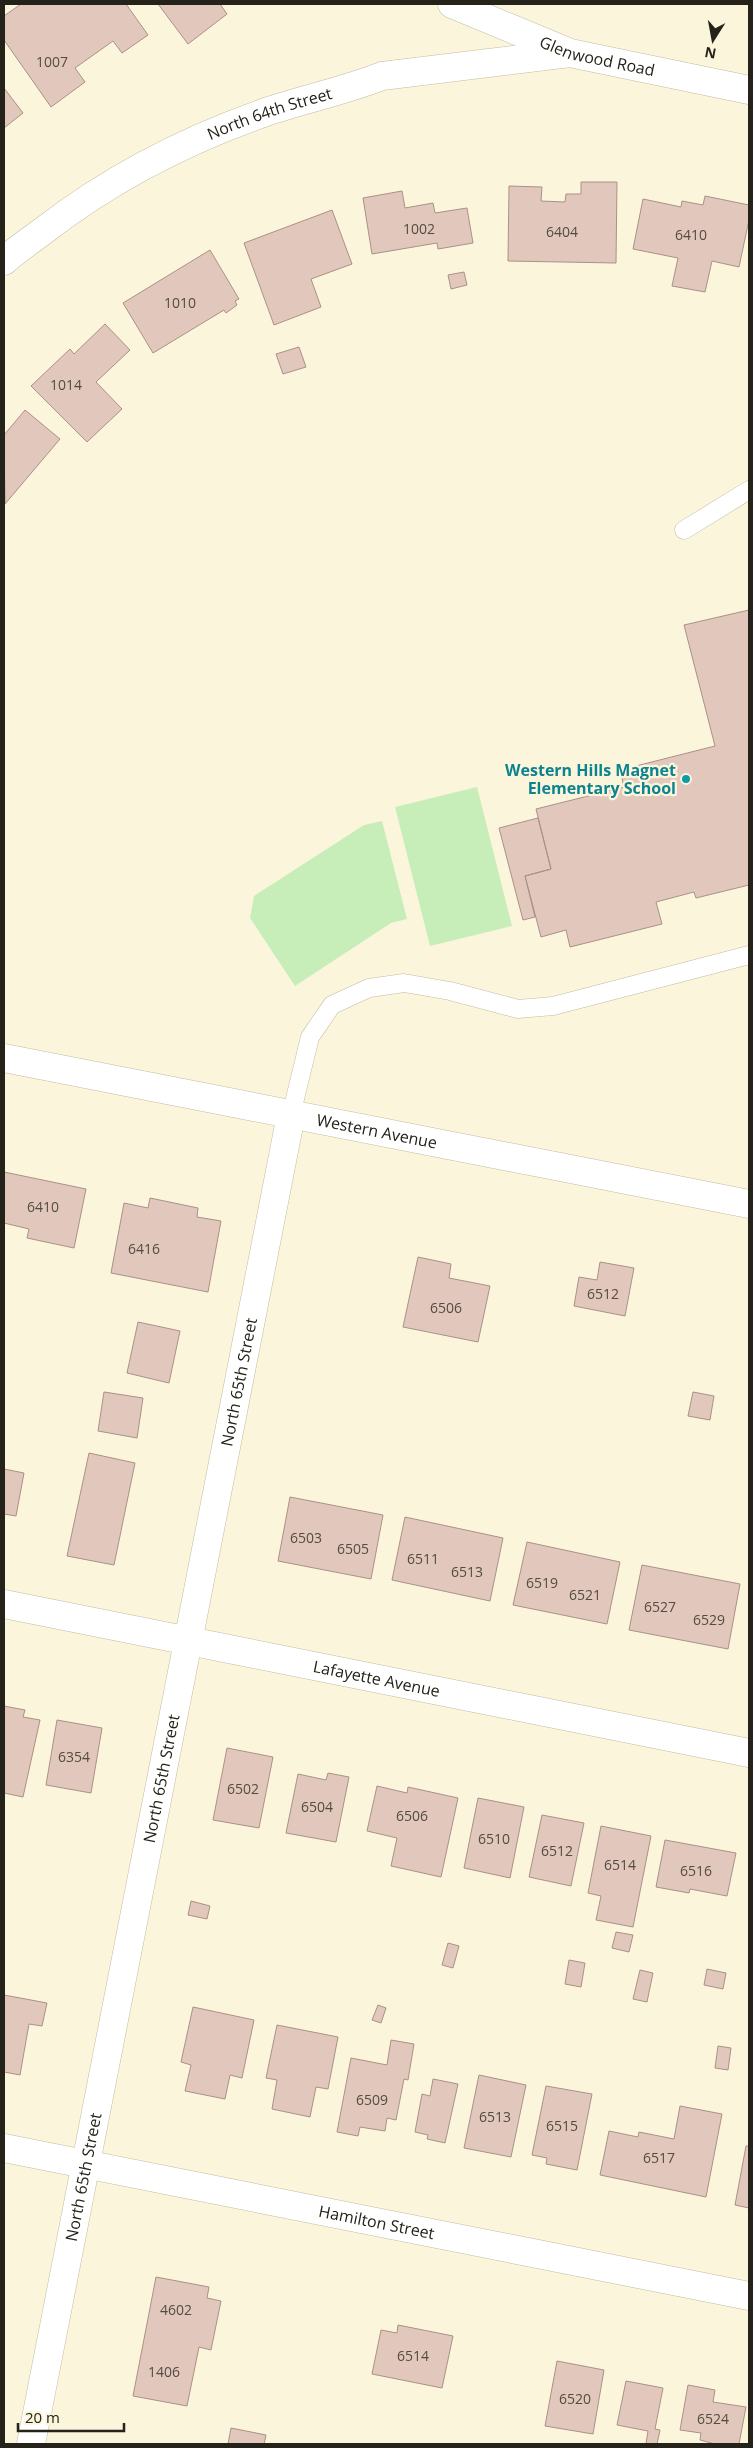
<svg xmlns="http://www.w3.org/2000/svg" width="753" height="2448" font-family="'Open Sans',sans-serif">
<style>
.green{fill:#c7eeb9}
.building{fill:#e2c7bc;stroke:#aa9186}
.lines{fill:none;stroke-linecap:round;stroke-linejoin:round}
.service-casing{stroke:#c2bca3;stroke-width:19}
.minor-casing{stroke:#c2bca3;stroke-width:29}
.tertiary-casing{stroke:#c2bca3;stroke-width:29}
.service{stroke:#fff;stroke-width:18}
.minor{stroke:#fff;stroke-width:28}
.tertiary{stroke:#fff;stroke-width:28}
.culture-dot{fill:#0f9aa8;stroke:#fbf5db;stroke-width:2}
.labels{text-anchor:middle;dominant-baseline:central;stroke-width:4.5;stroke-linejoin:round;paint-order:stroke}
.number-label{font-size:14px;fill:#544c42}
.street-label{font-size:16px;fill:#252319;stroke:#fbf5db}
.culture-label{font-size:16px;font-weight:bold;fill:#0d838f;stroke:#fbf5db;text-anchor:end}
</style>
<rect width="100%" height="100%" fill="#fbf5db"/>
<!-- green -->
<path class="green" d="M477,787L512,926L430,946L395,807Z
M382,821L407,919L391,923L295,986L250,918L254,896L364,825Z"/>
<!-- building -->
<path class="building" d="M21,4H126L148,35L122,53L113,41L75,68L85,82L51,107L4,40V16Z
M158,4H220L227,14L188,44Z
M4,88L23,113L4,128Z
M581,182H617L616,263L508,261L509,186L542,187L541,201L565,202L566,194H581Z
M402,191L405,208L433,203L435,213L467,208L473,243L438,249L437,243L372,254L363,198Z
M705,196L749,205V220L739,267L712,261L705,292L672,286L678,258L633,249L643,199L681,207L682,201L703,205Z
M332,210L352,264L311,279L321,307L274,325L244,243Z
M210,250L239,299L235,301L237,305L226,313L224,310L153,353L123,303Z
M464,272L467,285L451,289L448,275Z
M105,324L130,350L96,382L122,409L87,442L31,386L70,349L74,354Z
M299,347L306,367L283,374L276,354Z
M25,410L60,439L5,504L4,435Z
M749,610V885L696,898L694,892L656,902L662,924L570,947L566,930L541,937L525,876L551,869L536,809L624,787L620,770L715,746L684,625Z
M538,818L551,869L525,876L535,917L523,920L499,828Z
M4,1172L86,1189L74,1248L27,1238L29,1229L4,1223Z
M150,1198L198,1208L197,1217L221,1221L208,1292L111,1273L124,1203L148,1208Z
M418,1257L451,1264L449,1278L490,1286L478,1342L403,1327Z
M600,1262L634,1268L625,1316L574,1306L579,1277L597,1280Z
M138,1322L180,1331L169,1383L127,1373Z
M104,1392L143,1398L137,1438L98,1431Z
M693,1392L714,1396L710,1420L688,1416Z
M89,1453L135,1463L114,1565L67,1556Z
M4,1469L24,1473L16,1516L4,1514Z
M290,1497L383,1515L371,1579L278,1561Z
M405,1517L503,1538L490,1601L392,1580Z
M527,1542L620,1562L607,1624L513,1605Z
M642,1565L740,1584L728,1649L629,1630Z
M4,1706L25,1710L23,1717L40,1720L23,1797L4,1793Z
M57,1720L102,1728L91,1793L46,1785Z
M227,1748L273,1757L259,1828L213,1820Z
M328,1773L349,1777L336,1842L286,1833L298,1774L326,1780Z
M377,1786L407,1793L408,1787L458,1798L441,1877L391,1866L397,1838L367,1831Z
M478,1798L524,1807L510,1878L464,1868Z
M542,1815L584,1823L571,1886L529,1877Z
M601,1826L651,1836L633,1927L596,1920L601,1896L588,1893Z
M665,1840L736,1853L727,1896L690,1889L689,1893L656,1887Z
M191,1901L210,1906L207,1919L188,1915Z
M616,1932L633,1935L629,1952L612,1948Z
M448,1943L459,1946L453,1968L442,1965Z
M569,1960L585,1963L581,1987L565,1984Z
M707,1969L726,1973L723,1989L704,1985Z
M640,1970L653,1973L647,2002L633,1999Z
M4,1995L47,2003L42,2026L29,2024L20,2075L4,2072Z
M378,2005L386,2008L381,2023L372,2020Z
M193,2007L254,2020L242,2078L230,2075L225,2099L185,2091L191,2065L181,2062Z
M277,2025L338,2037L328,2089L316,2087L310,2117L272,2109L277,2080L266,2078Z
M391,2040L414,2044L408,2080L404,2079L396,2120L387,2118L385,2131L360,2127L358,2136L337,2132L351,2058L387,2065Z
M718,2046L731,2048L728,2070L715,2068Z
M479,2075L526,2085L511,2157L464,2148Z
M433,2079L458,2084L445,2143L427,2139L428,2135L415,2132L422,2094L430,2096Z
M546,2086L592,2094L577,2170L546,2164L547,2158L532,2155Z
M680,2106L722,2114L706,2197L600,2175L609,2131L638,2137L639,2132L674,2139Z
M746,2146H749V2208L735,2205Z
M156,2277L209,2287L207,2298L221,2301L211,2350L199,2347L187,2406L133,2396Z
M398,2325L453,2336L442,2388L372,2374L381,2330L397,2333Z
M557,2361L604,2370L593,2434L545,2426Z
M626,2381L663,2388L655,2429L660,2430L657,2444H646L648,2431L617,2425Z
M688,2385L715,2390L713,2402L746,2407L739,2444H715L700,2440L701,2433L680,2430Z
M231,2428L266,2435L264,2444H228Z"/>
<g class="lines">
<defs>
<path id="service" d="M684,530L749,490
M291,1115L310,1037L332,1005L369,988L404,983L450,991L518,1009L553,1006L749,955"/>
<g id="minor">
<path id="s1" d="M452,4L570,53L749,90"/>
<path id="s2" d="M4,261C16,250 30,241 43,231C110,179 186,140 266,112C304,99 344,91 382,76L570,53"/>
<path id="s3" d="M4,1604L749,1753"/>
<path id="s4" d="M4,2148L749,2296"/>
<path id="s5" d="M31,2444L291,1115"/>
</g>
<g id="tertiary">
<path id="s6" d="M4,1058L749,1204"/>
</g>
</defs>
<!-- service casing -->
<use href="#service" class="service-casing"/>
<!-- minor casing -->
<use href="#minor" class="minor-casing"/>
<!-- tertiary casing -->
<use href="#tertiary" class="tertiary-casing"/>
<!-- service -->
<use href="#service" class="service"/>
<!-- minor -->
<use href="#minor" class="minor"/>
<!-- tertiary -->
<use href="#tertiary" class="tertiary"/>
</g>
<!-- markers -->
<circle class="culture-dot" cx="686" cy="779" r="5"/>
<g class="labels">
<!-- number labels -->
<g class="number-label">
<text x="52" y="61">1007</text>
<text x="419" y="228">1002</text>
<text x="562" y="231">6404</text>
<text x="691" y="234">6410</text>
<text x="180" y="302">1010</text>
<text x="66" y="384">1014</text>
<text x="43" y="1206">6410</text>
<text x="144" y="1248">6416</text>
<text x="603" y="1293">6512</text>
<text x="446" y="1307">6506</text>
<text x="306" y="1537">6503</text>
<text x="353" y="1548">6505</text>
<text x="423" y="1558">6511</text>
<text x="467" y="1571">6513</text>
<text x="542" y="1582">6519</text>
<text x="585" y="1594">6521</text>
<text x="660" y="1606">6527</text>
<text x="709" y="1619">6529</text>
<text x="74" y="1756">6354</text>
<text x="243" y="1788">6502</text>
<text x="317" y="1806">6504</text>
<text x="412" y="1815">6506</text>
<text x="494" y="1838">6510</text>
<text x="557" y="1850">6512</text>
<text x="620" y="1864">6514</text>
<text x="696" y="1870">6516</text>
<text x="372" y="2099">6509</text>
<text x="495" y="2116">6513</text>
<text x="562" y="2125">6515</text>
<text x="659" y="2157">6517</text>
<text x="176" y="2309">4602</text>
<text x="413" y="2355">6514</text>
<text x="164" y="2371">1406</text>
<text x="575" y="2398">6520</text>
<text x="713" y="2418">6524</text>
</g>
<!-- street labels -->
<g class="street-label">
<text stroke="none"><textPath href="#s1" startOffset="155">Glenwood Road</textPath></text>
<text stroke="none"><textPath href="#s2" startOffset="306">North 64th Street</textPath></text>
<text stroke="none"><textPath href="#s6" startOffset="380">Western Avenue</textPath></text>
<text stroke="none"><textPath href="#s5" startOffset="1082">North 65th Street</textPath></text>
<text stroke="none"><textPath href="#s3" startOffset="380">Lafayette Avenue</textPath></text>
<text stroke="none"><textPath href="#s5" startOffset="678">North 65th Street</textPath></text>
<text stroke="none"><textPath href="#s5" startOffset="272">North 65th Street</textPath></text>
<text stroke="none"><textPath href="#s4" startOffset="380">Hamilton Street</textPath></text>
</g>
<!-- culture labels -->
<g class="culture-label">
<text x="676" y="770">Western Hills Magnet<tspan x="676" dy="18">Elementary School</tspan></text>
</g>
</g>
<!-- border -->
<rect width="753" height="2448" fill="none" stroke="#252319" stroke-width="10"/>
<!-- north arrow -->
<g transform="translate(713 40) rotate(191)" stroke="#fbf5db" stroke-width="4" paint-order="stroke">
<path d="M0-4L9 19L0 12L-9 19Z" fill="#252319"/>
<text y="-8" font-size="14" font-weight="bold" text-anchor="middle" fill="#252319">N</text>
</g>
<!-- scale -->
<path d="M18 2423v8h106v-8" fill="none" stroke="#252319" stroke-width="2.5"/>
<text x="25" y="2423" font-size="15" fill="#252319" stroke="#fbf5db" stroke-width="4" paint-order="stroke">20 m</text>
</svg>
